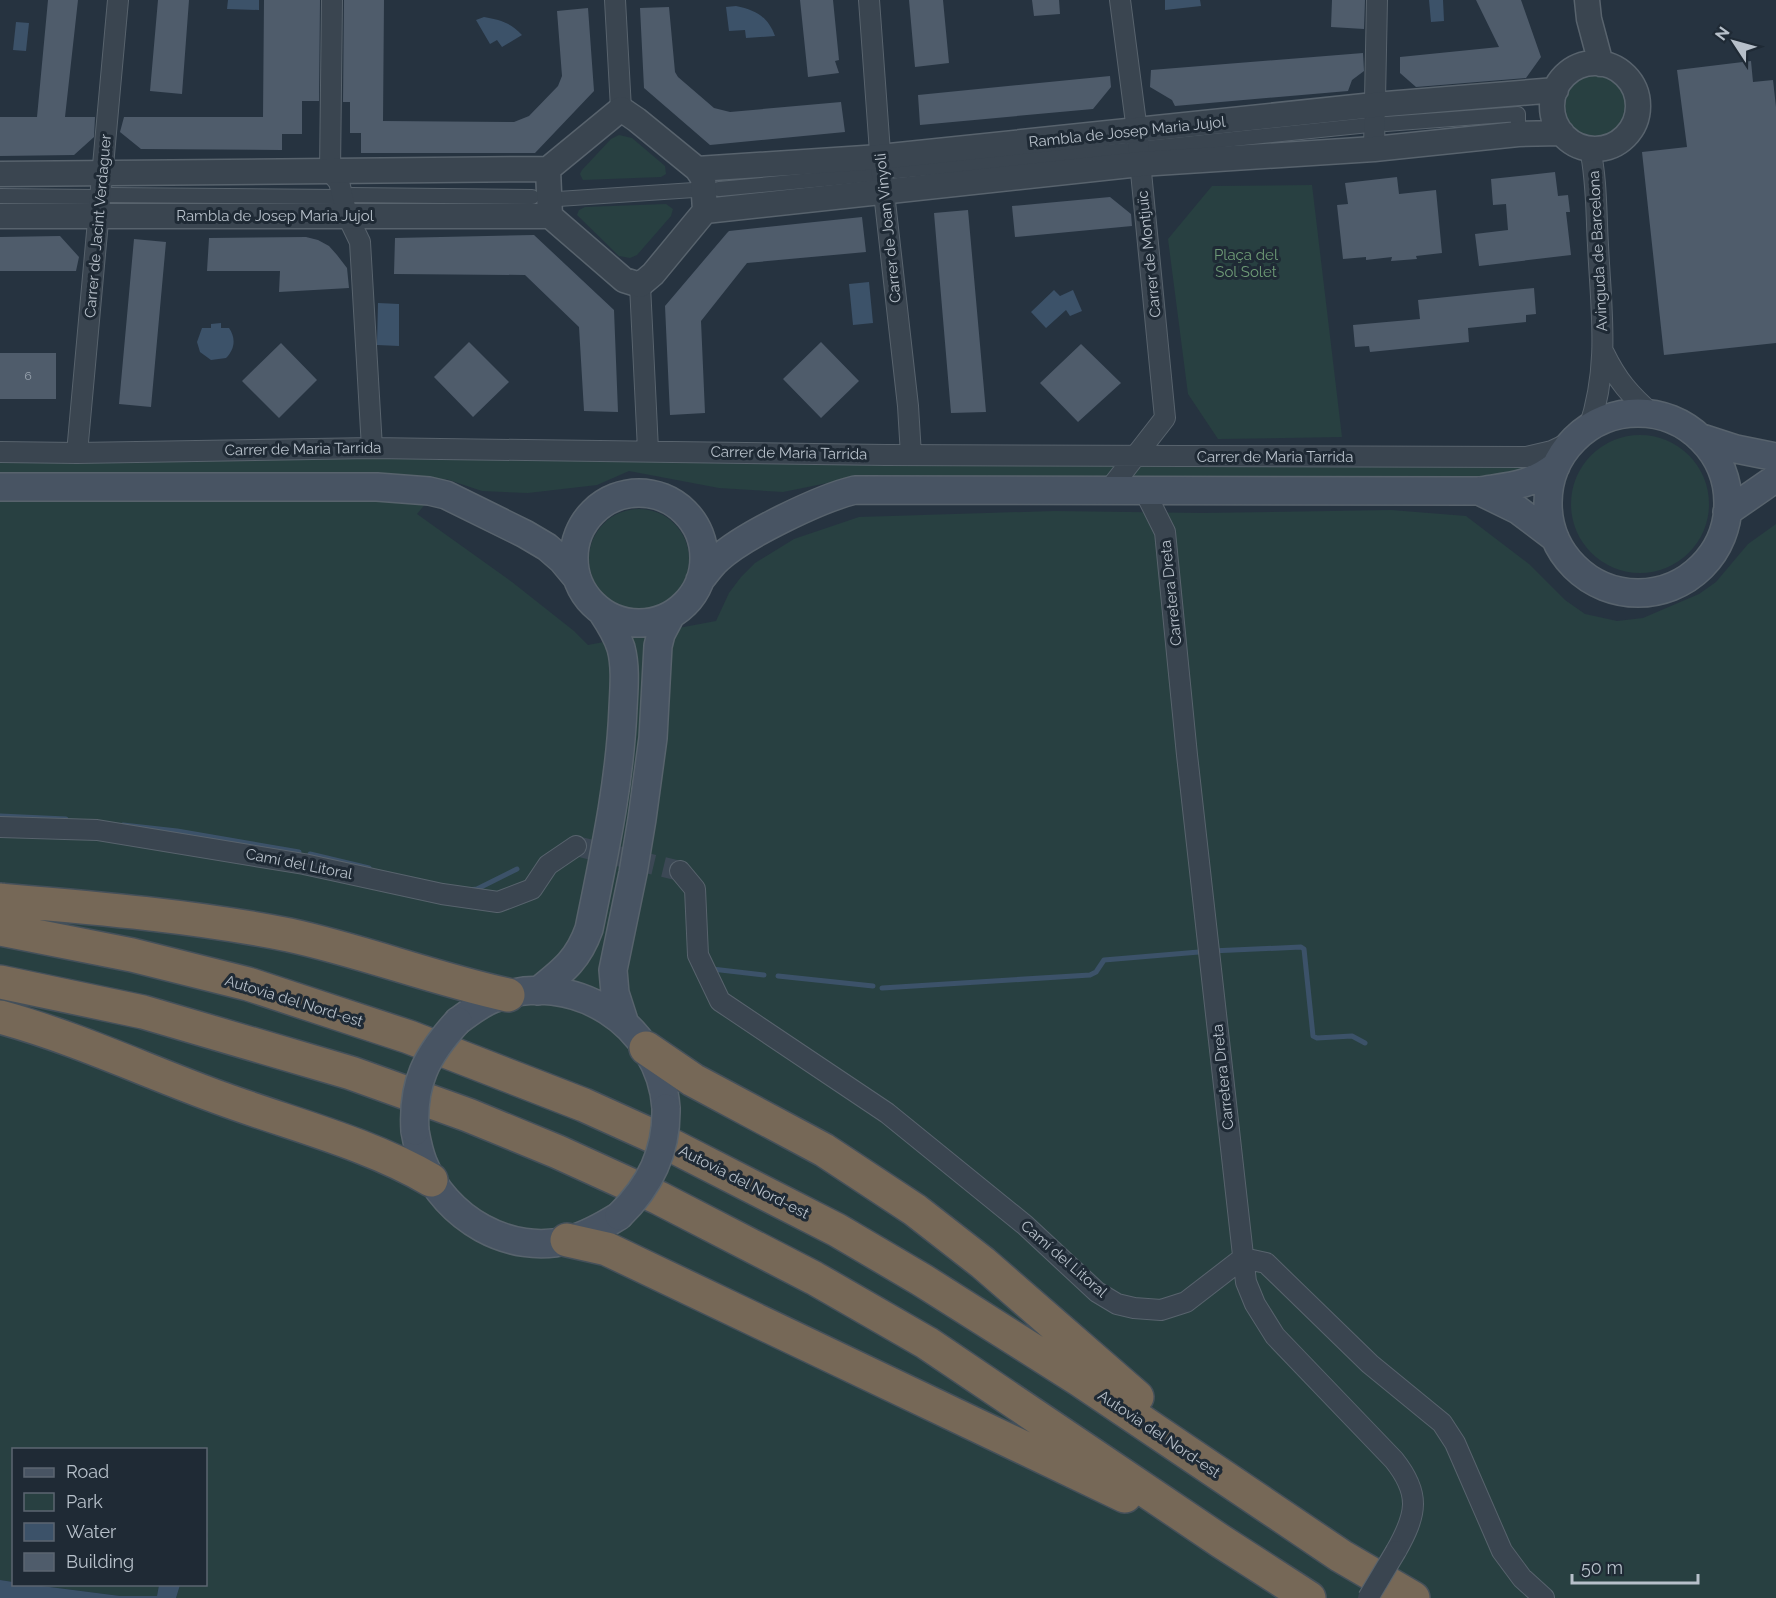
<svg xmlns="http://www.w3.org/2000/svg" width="1776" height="1598" font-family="Raleway,sans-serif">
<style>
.green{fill:#284041}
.water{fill:#3c5269}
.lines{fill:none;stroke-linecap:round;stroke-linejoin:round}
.stream{stroke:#3c5269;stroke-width:5}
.building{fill:#4f5c6b}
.minor-tunnel{stroke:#3c4855;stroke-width:20;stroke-dasharray:20 10;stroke-linecap:butt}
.pedestrian-casing{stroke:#58636d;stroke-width:16}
.minor-casing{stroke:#58636d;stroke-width:22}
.tertiary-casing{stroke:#58636d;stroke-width:27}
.secondary-casing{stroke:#58636d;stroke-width:30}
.motorway-casing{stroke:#45505a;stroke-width:36}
.pedestrian{stroke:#3a4550;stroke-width:14}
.minor{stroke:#3a4550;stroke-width:20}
.tertiary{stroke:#3a4550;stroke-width:24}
.secondary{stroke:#485463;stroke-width:27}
.motorway{stroke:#766857;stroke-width:33}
.minor-bridge-casing{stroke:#58636d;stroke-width:22;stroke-linecap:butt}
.secondary-bridge-casing{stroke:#58636d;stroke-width:30;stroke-linecap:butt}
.minor-bridge{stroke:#3a4550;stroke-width:20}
.secondary-bridge{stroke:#485463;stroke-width:27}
.labels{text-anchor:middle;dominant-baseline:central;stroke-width:6;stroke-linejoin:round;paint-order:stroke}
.number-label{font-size:12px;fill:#9da7b2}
.street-label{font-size:15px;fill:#b7c0ca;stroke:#1f2a35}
.park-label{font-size:15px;fill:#6e9b76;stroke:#1f2a35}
</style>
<rect width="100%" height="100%" fill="#263340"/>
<!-- green -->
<path class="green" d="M1562 106a34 34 0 1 1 68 0a34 34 0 1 1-68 0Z
M619,135L632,138L665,166L666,174L661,177L583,180L580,174L582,170L611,139Z
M1312,185L1342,437L1218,439L1188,394L1168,239L1212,186Z
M666,204L673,209L671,216L637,255L630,258L619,256L577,215L579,210L585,207Z
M1571 504a69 69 0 1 1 138 0a69 69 0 1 1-138 0Z
M0,457L629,460L1351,467L1534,464L1520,478L857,477L783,492L719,488L629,471L597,485L528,493L482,491L446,479L417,514L512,582L574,631L588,645L716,621L729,593L741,577L755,563L794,539L859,517L1054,511L1202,513L1391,510L1466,516L1529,564L1565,600L1585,614L1617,621L1643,618L1699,594L1716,582L1748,544L1776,524V1598H176L180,1585L206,1584V1540L208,1535L206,1529V1450H14L13,1582L0,1580Z
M589 559a50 50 0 1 1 100 0a50 50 0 1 1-100 0Z
M34,1585H159L157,1596H120Z"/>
<!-- water -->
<path class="water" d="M228,0H259V10L227,9Z
M1165,0H1200L1201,6L1165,10Z
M1429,0H1443L1444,21L1431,22Z
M736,6C756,10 768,17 775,36L746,38L745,30L729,31L726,7Z
M484,17C500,20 510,22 522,35L502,47L497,40L490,44L476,20Z
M16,22L29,23L26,51L13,50Z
M869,282L873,323L853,325L849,284Z
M1054,290L1060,296L1073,290L1082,311L1070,316L1066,310L1046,328L1031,312Z
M378,303L399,304V346L377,345Z
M221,323V328H229C236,338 235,349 226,358L211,360L200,352L197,342L202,328H211V324Z
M0,1580L13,1582L14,1584L34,1585L120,1596H157L159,1585H180L176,1598H0Z"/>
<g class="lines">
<!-- stream -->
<path class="stream" d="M0,816L66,819
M123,825L177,831L299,852
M310,854L369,868
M469,890L477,889L517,869
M1211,951L1301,947L1304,949L1313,1036L1317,1038L1352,1036L1365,1043
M712,969L764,975
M778,976L873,986
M882,988L1090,975L1096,972L1104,960L1199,952"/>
</g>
<!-- building -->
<path class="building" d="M48,0H78L65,117H95L94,137L74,155L0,156V117H37Z
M158,0H189L182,94L150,91Z
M264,0H320L319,101H302V134H282V150L141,149L120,132L124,117H263Z
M344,0H384L383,121L514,122L529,116L558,86L562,76L557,11L588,8L594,91L535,153H361V133H350V102H343Z
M800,0H833L839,60L835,61L839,73L808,77Z
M909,0H943L949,63L915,67Z
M1032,0H1059L1060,14L1034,16Z
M1332,0H1365L1364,29L1331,27Z
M1476,0H1521L1541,57L1526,78L1416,87L1400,73V57L1499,47Z
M669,7L675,72L678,77L714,108L730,112L841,102L845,132L710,145L644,88L640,8Z
M1363,53L1364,71L1352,80L1348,91L1175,106L1172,100L1150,87L1151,70Z
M1751,61L1753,82L1773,80L1776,107V343L1664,355L1642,152L1687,147L1677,70Z
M1110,76L1111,87L1093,109L920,125L918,95Z
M1555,172L1558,196L1568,195L1570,212H1566L1571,255L1479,266L1475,234L1508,230L1506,204L1493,205L1491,179Z
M1397,177L1399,194L1436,190L1442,253L1416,256L1417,259L1391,261L1392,257L1366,260V257L1343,259L1337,205L1348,204L1345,183Z
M1110,197L1131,214L1132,226L1015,237L1012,206Z
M968,210L986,412L951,413L934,213Z
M862,217L866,252L747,263L701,321L705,413L670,415L665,306L727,233L729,231Z
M534,235L614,310L618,412L584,411L579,327L525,275L394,274L395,238Z
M60,236L79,257L76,271H0V237Z
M306,237L318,240L329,246L337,255L347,268L349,288L279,292L280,271H207L209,238Z
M134,239L166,242L151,407L119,404Z
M1534,288L1536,314L1526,315V322L1468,328L1469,342L1370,352L1369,346L1355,347L1353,325L1420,319L1418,300Z
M469,342L509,382L473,417L434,377Z
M821,342L859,381L821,418L783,379Z
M281,343L317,380L279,418L242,381Z
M1081,344L1121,383L1078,422L1040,383Z
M0,353H56V399H0Z"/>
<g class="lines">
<!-- minor-tunnel -->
<path class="minor-tunnel" d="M576,846L680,871"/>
<defs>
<path id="pedestrian" d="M1386,124L1518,114V129
M1147,148L1369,125
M897,171L1127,150
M719,189L876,174
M110,195L336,197
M352,195L532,197
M0,196L95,197
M558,199L694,190"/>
<path id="minor" d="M332,0L330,171L339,182L347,215L360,242L372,448
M615,0L621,109
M869,0L881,166L908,406L911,455
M1374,149L1377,0
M640,285L648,450
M1604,353C1617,380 1630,395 1653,415
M1589,428C1610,365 1601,310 1598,245C1596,214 1597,180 1590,149
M0,452L77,453L372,448L886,455L1526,457L1552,451L1575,440
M77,453L118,0
M1109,490L1165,418L1137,131L1120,0
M1144,490L1165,532L1187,755L1246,1282L1255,1304L1275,1336L1394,1460C1421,1494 1417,1514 1396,1551
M0,827L97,830L304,864L442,894L498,902L532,889L548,865L576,846
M680,871L695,889L698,955L720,1001L887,1113L1025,1225L1097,1292L1117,1304L1134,1308L1161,1310L1186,1302L1243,1258L1266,1263L1370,1364L1442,1423L1455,1443L1502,1551L1522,1578L1544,1598"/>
<path id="tertiary" d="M1587,0L1589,19L1601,64
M1552 106a43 43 0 1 1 86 0a43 43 0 1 1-86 0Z
M697,169L880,157L1374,105L1556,90
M0,174L548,169
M705,211L1140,164L1374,149L1518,134L1562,133
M0,216H550L624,280L640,285L653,274L705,211L703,178L697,169L637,120L621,109L548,169L550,216"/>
<path id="secondary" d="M1548 503a90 90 0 1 1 180 0a90 90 0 1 1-180 0Z
M1699,437L1736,449L1776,457
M0,487H377L429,491L446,495L525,534L547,547L562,560L577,578
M1479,491L1518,510L1555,538
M574 558a65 65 0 1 1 130 0a65 65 0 1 1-130 0Z
M1727,512L1776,478
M700,580C706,573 711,565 718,559C744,535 821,498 855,490L1479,491C1510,486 1530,486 1556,466
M538,991C563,971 578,960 589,929C604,855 620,783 623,708C624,688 626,667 621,648C617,635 610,624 602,612
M458,1021C469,1013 480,1004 493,999C572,968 660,1024 666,1108
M625,1024L615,993L613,970L633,873L642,819L653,738L658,646L661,634L671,615
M415,1131C417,1142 419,1152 423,1162C445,1218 510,1256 569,1240C587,1235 603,1226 619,1216"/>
<path id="motorway" d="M0,900C96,908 194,916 289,935C363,951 434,979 508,995
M0,929L132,955L248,984L409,1037L584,1105L657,1138L837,1230L922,1280L1080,1380L1341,1556L1413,1598
M0,982L143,1012L351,1073L468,1115L558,1152L659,1198L814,1278L927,1343L1222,1542L1309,1598
M0,1017C77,1038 148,1072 223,1099C291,1124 370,1144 431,1180
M646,1048L693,1080L824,1150L915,1210L983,1263L1137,1397
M567,1240L607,1249L1125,1496"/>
</defs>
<!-- pedestrian casing -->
<use href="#pedestrian" class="pedestrian-casing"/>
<!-- minor casing -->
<use href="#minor" class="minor-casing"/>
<!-- tertiary casing -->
<use href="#tertiary" class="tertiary-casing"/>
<!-- secondary casing -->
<use href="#secondary" class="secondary-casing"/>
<!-- motorway casing -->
<use href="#motorway" class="motorway-casing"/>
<!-- pedestrian -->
<use href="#pedestrian" class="pedestrian"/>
<!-- minor -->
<use href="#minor" class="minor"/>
<!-- tertiary -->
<use href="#tertiary" class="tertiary"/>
<!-- secondary -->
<use href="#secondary" class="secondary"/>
<!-- motorway -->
<use href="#motorway" class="motorway"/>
<defs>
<path id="minor-bridge" d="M1368,1598L1396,1551"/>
<path id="secondary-bridge" d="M415,1131C412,1083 426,1056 458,1021
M619,1216C650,1186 667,1152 666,1108"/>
</defs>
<!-- minor-bridge casing -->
<use href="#minor-bridge" class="minor-bridge-casing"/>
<!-- secondary-bridge casing -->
<use href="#secondary-bridge" class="secondary-bridge-casing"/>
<!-- minor-bridge -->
<use href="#minor-bridge" class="minor-bridge"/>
<!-- secondary-bridge -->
<use href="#secondary-bridge" class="secondary-bridge"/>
</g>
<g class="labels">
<!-- number labels -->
<g class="number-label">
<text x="28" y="376">6</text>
</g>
<!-- street labels -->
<g class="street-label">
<text transform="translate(1127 132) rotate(-6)">Rambla de Josep Maria Jujol</text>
<text x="275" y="216">Rambla de Josep Maria Jujol</text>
<text transform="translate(98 226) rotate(-85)">Carrer de Jacint Verdaguer</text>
<text transform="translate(888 228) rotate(-96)">Carrer de Joan Vinyoli</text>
<text transform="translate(1598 251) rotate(-93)">Avinguda de Barcelona</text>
<text transform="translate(1149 254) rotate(-96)">Carrer de Montjuïc</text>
<text transform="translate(303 449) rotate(-1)">Carrer de Maria Tarrida</text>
<text transform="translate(789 453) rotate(1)">Carrer de Maria Tarrida</text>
<text x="1275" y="457">Carrer de Maria Tarrida</text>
<text transform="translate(1171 593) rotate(-96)">Carretera Dreta</text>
<text transform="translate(299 864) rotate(11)">Camí del Litoral</text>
<text transform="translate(294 1001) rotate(17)">Autovia del Nord-est</text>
<text transform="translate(1223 1077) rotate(-96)">Carretera Dreta</text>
<text transform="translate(744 1182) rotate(27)">Autovia del Nord-est</text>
<text transform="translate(1064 1259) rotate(41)">Camí del Litoral</text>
<text transform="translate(1159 1434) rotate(34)">Autovia del Nord-est</text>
</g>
<!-- park labels -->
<g class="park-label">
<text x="1246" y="255">Plaça del<tspan x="1246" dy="17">Sol Solet</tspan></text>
</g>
</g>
<!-- legend -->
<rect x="12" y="1448" width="195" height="138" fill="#1f2a35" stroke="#5c6671" stroke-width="1.5"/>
<rect x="24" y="1468" width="30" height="9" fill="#485463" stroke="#5c6671" stroke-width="1.5"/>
<text x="66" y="1478" font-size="18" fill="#b7c0ca">Road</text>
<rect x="24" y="1493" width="30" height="18" fill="#284041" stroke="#5c6671" stroke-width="1.5"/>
<text x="66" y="1508" font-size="18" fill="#b7c0ca">Park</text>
<rect x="24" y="1523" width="30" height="18" fill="#3c5269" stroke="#5c6671" stroke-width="1.5"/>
<text x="66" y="1538" font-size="18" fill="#b7c0ca">Water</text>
<rect x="24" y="1553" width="30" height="18" fill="#4f5c6b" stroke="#5c6671" stroke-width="1.5"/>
<text x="66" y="1568" font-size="18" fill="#b7c0ca">Building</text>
<!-- north arrow -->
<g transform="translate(1734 42) rotate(306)" stroke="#1f2a35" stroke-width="4.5" paint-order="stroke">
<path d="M0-4.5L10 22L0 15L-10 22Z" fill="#b7c0ca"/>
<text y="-9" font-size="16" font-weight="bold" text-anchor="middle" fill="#b7c0ca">N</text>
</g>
<!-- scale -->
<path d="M1572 1574v9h126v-9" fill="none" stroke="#b7c0ca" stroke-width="3"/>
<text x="1581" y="1574" font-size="18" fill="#b7c0ca" stroke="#1f2a35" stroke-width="4.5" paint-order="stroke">50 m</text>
</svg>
